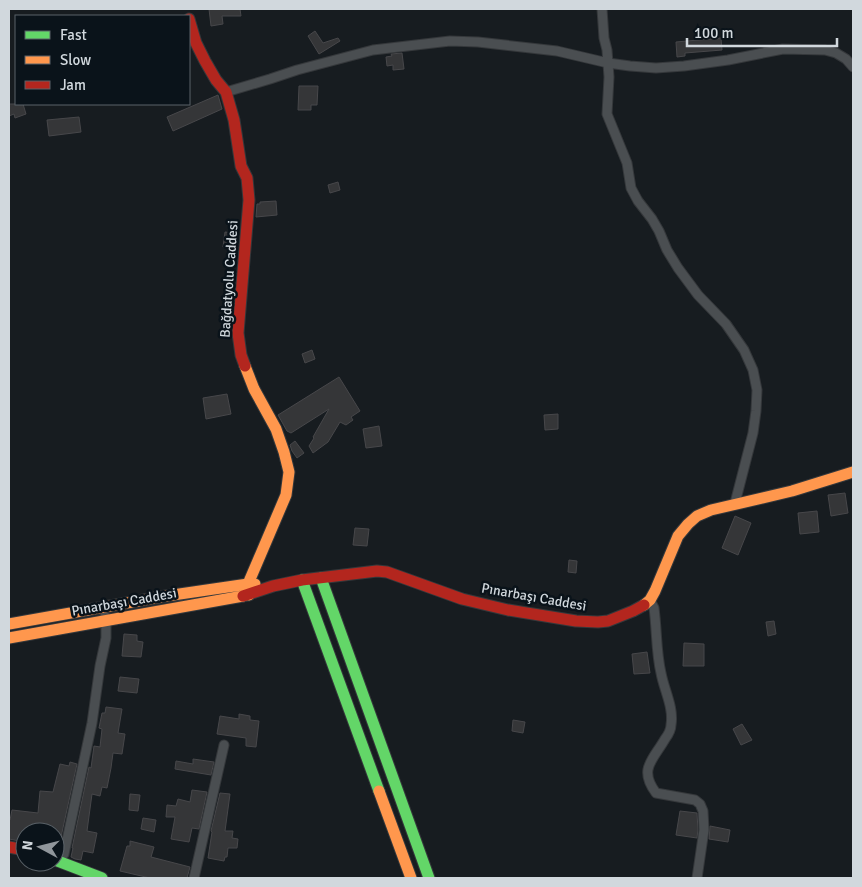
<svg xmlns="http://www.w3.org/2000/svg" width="862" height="887" font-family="Signika,sans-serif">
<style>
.building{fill:#353638;stroke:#47474a}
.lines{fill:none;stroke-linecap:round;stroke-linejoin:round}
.street-casing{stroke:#35383b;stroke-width:11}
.fast-casing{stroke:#35383b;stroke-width:13}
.slow-casing{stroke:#35383b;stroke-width:13}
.jam-casing{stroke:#35383b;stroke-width:13}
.street{stroke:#4a4e51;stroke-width:9}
.fast{stroke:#63d668;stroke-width:11}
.slow{stroke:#ff974d;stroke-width:11}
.jam{stroke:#b3261e;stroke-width:11}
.labels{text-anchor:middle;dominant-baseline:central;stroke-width:5;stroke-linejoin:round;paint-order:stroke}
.street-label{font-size:14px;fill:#d1d8dd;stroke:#0a131a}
</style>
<rect width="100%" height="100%" fill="#171c20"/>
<!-- building -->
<path class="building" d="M209,9H240L241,16H222L223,24L211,26Z
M315,31L323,43L338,38L340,41L319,54L308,36Z
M721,38L722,50L685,53V56L677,57L676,42Z
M402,53L404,69L393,70V65L387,66L386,57L392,56L391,54Z
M299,86H318L317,105H311V110H298Z
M218,95L222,109L173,131L167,117Z
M9,104H23L26,114L15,118L14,114L9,116Z
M79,117L81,132L49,136L47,120Z
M338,182L340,190L330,193L328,185Z
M276,201L277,215L256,217L257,204H260V202Z
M225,232L234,233L231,248L223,247Z
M312,350L315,359L305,363L302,354Z
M339,377L360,411L351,417L353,420L346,425L340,422L328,442L313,453L309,446L314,438L313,437L329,409L291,433L287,431L278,415Z
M227,394L231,414L206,419L203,398Z
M558,414V429L545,430L544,415Z
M379,426L382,446L366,448L363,429Z
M295,441L304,453L297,458L292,451L290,445Z
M845,493L848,513L831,516L828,495Z
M817,511L819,532L800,534L798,513Z
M735,516L751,523L738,555L722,548Z
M355,528L369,529L367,546L353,545Z
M569,560L577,561L576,573L568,572Z
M774,621L776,634L768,636L766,622Z
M124,634L137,635V641L143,642L141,657L122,656Z
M684,643L704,644V666H683Z
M647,652L650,673L634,674L632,654Z
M120,677L139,679L137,693L118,691Z
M106,707L122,709L118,733L125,734L122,754L113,753L111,768L107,788L102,787L100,796L92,794L87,831L97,833L93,853L83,851L81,860L75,859L71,857L73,848H72L89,767L91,768L94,746L100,747L102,729L99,728L102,713H105Z
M239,714L250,716V720L259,721L256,747L246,746V738L217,734L220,716L239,719Z
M513,720L525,722L523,733L512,731Z
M742,724L752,740L741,745L733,729Z
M193,759L214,762L211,775L175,769L176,761L193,764Z
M70,762L77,764L59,846L55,845V832H25V842L9,839V820H10L12,810L38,813L40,791L53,792L60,764L69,766Z
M192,790L207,792L199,829L192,828L189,842L171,839L175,817H166L167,805L176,806L178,799L190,802Z
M220,793L230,794L225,831H233L232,838L238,839L237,848H228L227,857H225L224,861L208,858L212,832L211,831Z
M130,794L140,795L138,811L129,810Z
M680,811L697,813L698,830L697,838L676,835Z
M143,818L156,820L154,832L141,829Z
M710,826L730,830L728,842L709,839Z
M130,841L154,847L151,857L190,867L187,878H150L120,871L127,846H130Z"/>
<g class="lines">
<defs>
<path id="street" d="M602,9L604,38L607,50L609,77L607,114L627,163L631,188L638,201L652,219L659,231L667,250L678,268L698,295L726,324L744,350L753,370L757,390L756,411L753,433L735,503
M226,92L270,79L297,70L373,50L450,41L478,42L557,51L608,63L630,66L656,68L684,66L728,60L783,49L825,50L836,53L846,59L853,67
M650,600L654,608C657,630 656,652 661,673C664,690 674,707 671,725C671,730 668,735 665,739C653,760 638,769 656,793L695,800L700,804L703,811L704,830L697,878
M57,861L64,854L92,723L100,666L106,638V620L105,616
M194,878L224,745"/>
<path id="fast" d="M321,578L429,878
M302,580L379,791
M55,860L102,878"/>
<path id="slow" d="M245,366L254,389L276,429L284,452L289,472L286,495L248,584L249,595
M644,605L650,600L655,591L678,536L688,524L697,516L711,510L792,491L853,472
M9,624L166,596L248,584H255
M9,638L243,596
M379,791L411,878"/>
<path id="jam" d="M189,19L196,43L205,61L216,80L226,92L234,120L241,166L247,178L249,200L238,333L241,355L245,366
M243,596L273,586L302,580L377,571L387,572L462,599L508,610L576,621L598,622L608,621L633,611L644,605
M9,847L25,850"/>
</defs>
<!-- street casing -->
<use href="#street" class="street-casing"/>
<!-- fast casing -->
<use href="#fast" class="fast-casing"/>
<!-- slow casing -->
<use href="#slow" class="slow-casing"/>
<!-- jam casing -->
<use href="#jam" class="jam-casing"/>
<!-- street -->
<use href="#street" class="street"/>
<!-- fast -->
<use href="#fast" class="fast"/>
<!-- slow -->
<use href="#slow" class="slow"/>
<!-- jam -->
<use href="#jam" class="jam"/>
</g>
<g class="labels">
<!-- street labels -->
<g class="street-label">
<text transform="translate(229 279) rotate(-86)">Bağdatyolu Caddesi</text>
<text transform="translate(534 597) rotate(10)">Pınarbaşı Caddesi</text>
<text transform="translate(124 602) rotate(-10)">Pınarbaşı Caddesi</text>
</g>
</g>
<!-- border -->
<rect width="862" height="887" fill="none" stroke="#d1d8dd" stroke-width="20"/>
<!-- legend -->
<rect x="15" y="15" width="175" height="90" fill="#0a131a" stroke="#5a6268"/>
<rect x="25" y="31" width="25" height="8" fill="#63d668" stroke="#5a6268"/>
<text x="60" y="40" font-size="15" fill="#d1d8dd">Fast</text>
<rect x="25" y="56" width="25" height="8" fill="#ff974d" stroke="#5a6268"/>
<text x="60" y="65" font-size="15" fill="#d1d8dd">Slow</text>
<rect x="25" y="81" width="25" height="8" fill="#b3261e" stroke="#5a6268"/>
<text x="60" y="90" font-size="15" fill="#d1d8dd">Jam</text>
<!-- north arrow -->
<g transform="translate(40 847) rotate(277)"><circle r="24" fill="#0a131a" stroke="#5a6268"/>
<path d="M0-4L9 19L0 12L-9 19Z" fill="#90969b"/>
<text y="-8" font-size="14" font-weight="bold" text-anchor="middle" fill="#d1d8dd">N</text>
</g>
<!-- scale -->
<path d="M687 38v8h150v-8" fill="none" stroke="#d1d8dd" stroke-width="2.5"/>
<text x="694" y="38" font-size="15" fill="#d1d8dd" stroke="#0a131a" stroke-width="4" paint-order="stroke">100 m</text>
</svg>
